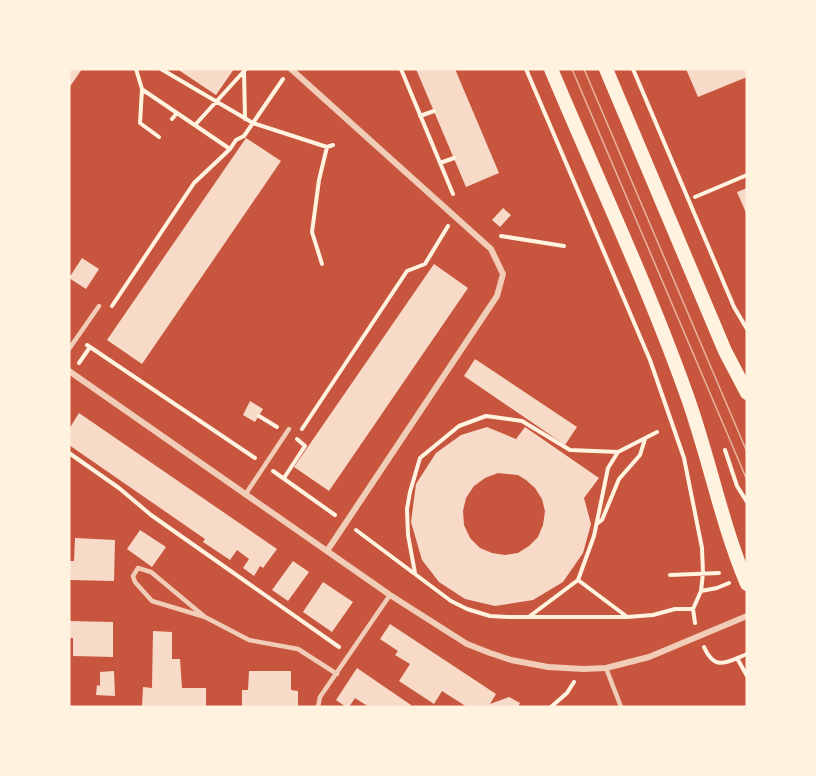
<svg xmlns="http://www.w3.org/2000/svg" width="816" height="776" font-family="Montserrat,sans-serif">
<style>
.building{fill:#f7dbc8;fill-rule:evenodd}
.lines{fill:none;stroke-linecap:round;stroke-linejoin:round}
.path{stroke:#fff3e0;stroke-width:4}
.service{stroke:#f1ccb7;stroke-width:4.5}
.minor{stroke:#f1ccb7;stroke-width:6}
.primary{stroke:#fff3e0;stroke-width:14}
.tram{stroke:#e9b49f;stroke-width:1.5}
</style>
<rect width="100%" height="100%" fill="#c8553d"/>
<!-- building -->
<path class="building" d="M69,69H82L69,88Z
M177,69H234L216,95Z
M416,69H455L499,173L466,187Z
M686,69H747V77L698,97Z
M246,138L281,161L142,364L107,340Z
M747,188V215L737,192Z
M503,208L511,215L500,227L492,220Z
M82,258L99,269L86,289L69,278Z
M434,264L468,288L329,491L294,467Z
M475,359L577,427L565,445L464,376Z
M250,401L263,409L255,422L243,415Z
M79,413L277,549L263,568L260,566L254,576L243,568L249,559L237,550L230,560L203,542L205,539L69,445V429Z
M487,427L516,439L525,427L599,478L584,498L591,524L583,553L563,582L533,600L495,606L465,599L439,582L422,560L411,522L416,484L436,453L461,435ZM498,473L518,475L526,480L535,488L542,499L545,511L543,525L538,537L529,546L518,553L505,555L492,553L480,548L470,538L464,525L463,511L466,498L474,486L485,478Z
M140,530L166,547L152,567L127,549Z
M75,538L115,540L114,581L69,580V561H74Z
M293,561L309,572L288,601L272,590Z
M323,582L353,602L332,632L303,612Z
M69,621L113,622V657L73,656V638H69Z
M390,624L496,694L490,704L509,697L520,703L518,707H467L442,691L434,704L399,681L410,664L395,655L398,651L380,639Z
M153,631L172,632V659H180L182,688H206V707H142L143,687L152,688Z
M357,668L411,705L410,707H369L355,698L349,707H346L336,700Z
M114,671L115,696L96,695L97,685L100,686V672Z
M249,671H291V690L298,691V707H242V690H248Z"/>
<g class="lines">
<!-- path -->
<path class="path" d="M136,69L142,89L140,123L159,137
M161,69L253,123L327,147L333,145
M401,69L453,194
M526,69L650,360L684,458L702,548L703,573L701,591
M633,69L734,307L747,329
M244,72L245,119
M143,90L177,113
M420,116L434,111
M172,119L177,113L230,149
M195,125L246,69
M440,163L454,158
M695,197L747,175
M501,236L564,246
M322,264L312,232L319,180L327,147
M112,306L194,183L230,149L236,140L244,136L283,79
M87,345L255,458
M79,363L90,347
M259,416L277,427
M302,429L407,271L425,264L448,226
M725,450L737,486L747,502
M618,452L657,432
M69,453L119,488L151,515L339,647
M273,471L335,515
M284,478L305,446L297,439
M598,523L602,520L619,479L640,455L645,439
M356,530L451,601L467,609L490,616L508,617H627L653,615L675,609H693
M415,573L408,535L407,509L410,492L420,458L459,426L486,416L522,421L570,450L618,452L608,468L594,536L578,580L530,616
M670,575L719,573
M578,580L626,616
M695,623L693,609L701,591L717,588L729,583
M704,647C715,672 727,662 747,654
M737,658L747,676
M551,707L567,693L574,682"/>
<!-- service -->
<path class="service" d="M69,349L99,306
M245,495L289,429
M205,617L151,572L138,568L133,576L135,582L152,601L205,617L249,640L298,649L337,674
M606,668L621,707
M318,707L320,697L390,595"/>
<!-- minor -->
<path class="minor" d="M291,69L491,249L503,274L497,296L327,551
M69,371L390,595L467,644L490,653L511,660L548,667L583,669L606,668L649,657L747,616"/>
<!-- primary -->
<path class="primary" d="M551,69C596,176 647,284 686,393C709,456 721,523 747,584
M606,69L725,351L747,393"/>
<!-- tram -->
<path class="tram" d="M572,69L747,480
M584,69L747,452"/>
</g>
<!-- border -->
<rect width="816" height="776" fill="none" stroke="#fff3e0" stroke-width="141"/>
</svg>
